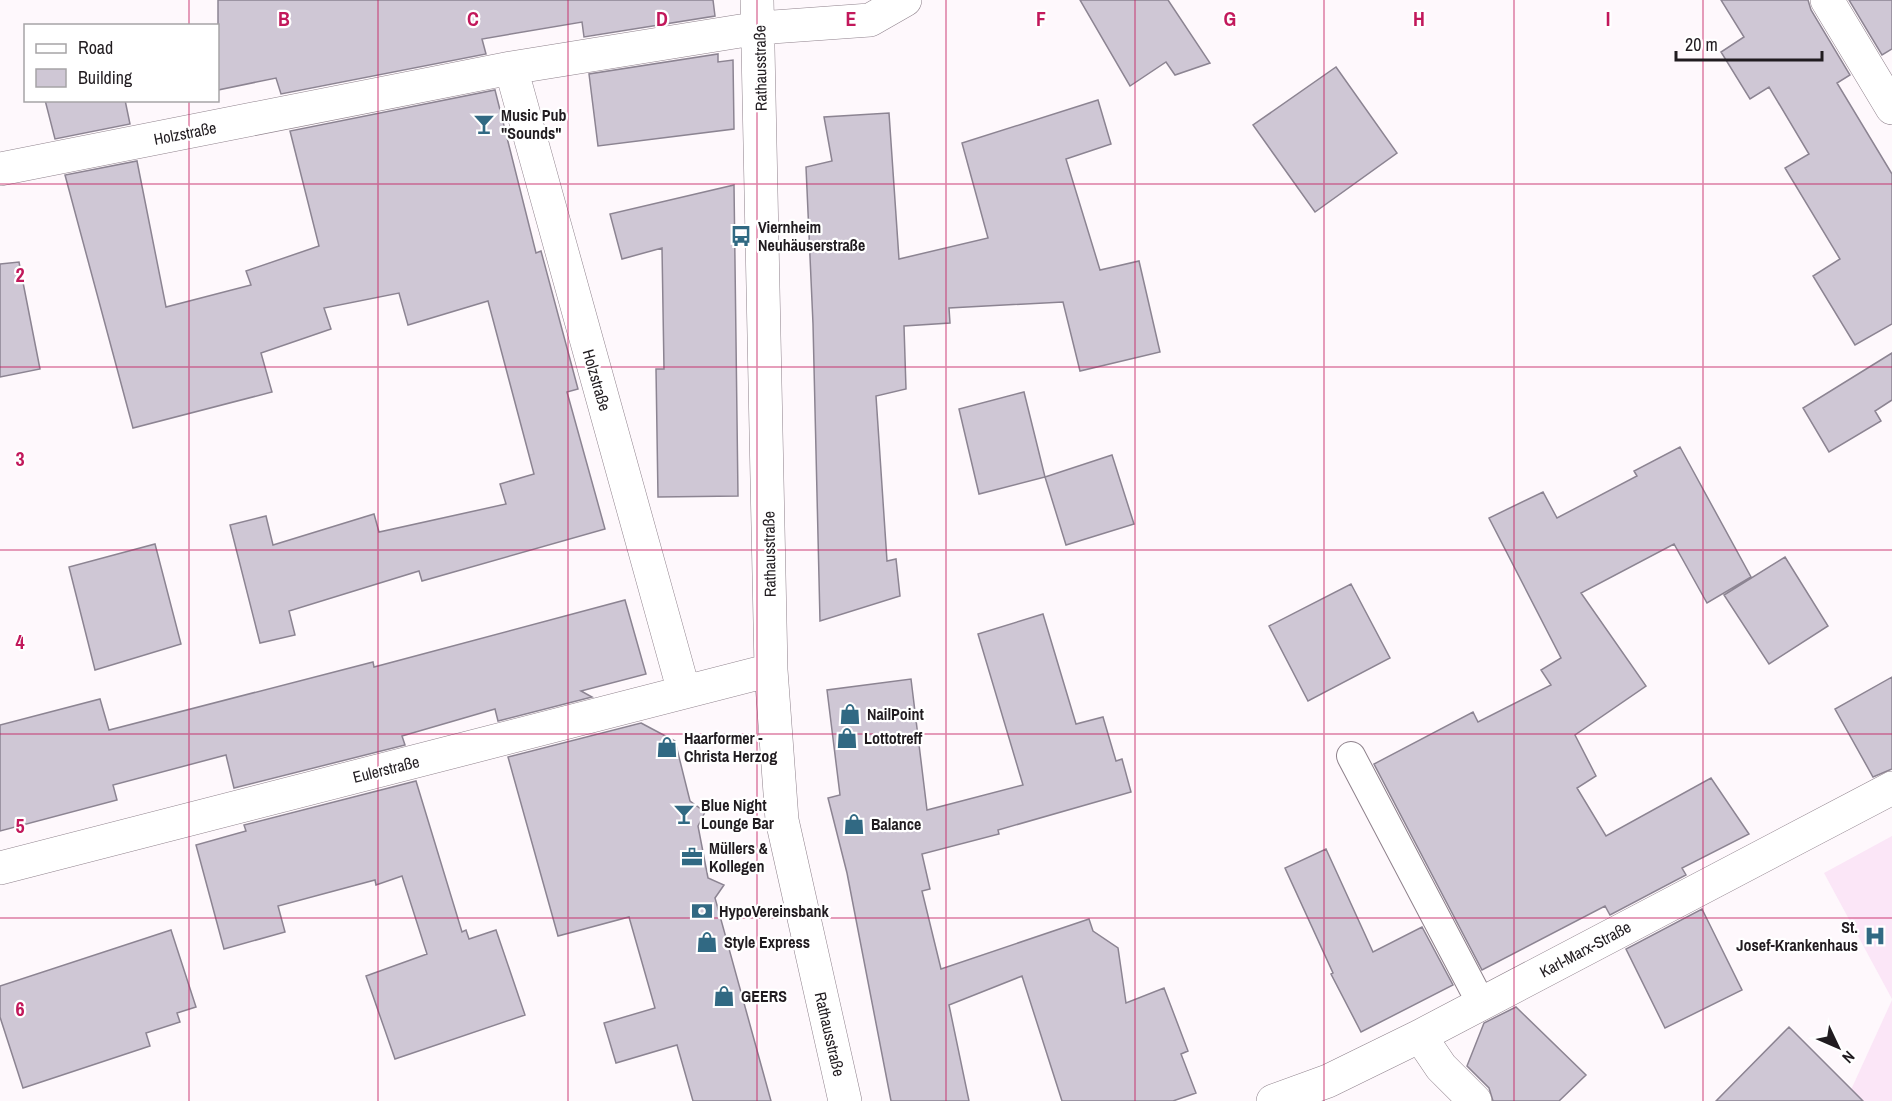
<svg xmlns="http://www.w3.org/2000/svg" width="1892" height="1101" font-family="'Archivo Narrow',sans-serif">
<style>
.built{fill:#fbe6f7}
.building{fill:#cfc7d5;stroke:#8c8492;stroke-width:1.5}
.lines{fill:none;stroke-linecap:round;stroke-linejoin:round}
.service-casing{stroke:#8f828c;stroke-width:30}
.minor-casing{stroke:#8f828c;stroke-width:34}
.service{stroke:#fff;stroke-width:28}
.minor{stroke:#fff;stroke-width:33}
.grid{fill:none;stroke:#c2185b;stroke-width:1.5;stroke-opacity:0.55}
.labels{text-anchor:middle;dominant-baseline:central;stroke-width:4.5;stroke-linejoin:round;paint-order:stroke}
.street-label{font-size:16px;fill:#211c20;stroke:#fff}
.poi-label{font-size:16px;font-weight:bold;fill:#211c20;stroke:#fff;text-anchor:start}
.grid-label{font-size:20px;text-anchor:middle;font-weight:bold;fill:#c2185b;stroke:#fff;stroke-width:4.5;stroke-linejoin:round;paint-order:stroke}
</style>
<rect width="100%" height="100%" fill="#fef8fc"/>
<!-- built -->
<path class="built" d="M1892,836V999L1824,873Z
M1892,1000V1101H1841L1850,1092Z"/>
<!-- building -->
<path class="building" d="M218,0H713L715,16L584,37L582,22L482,39L486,54L281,94L276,78L218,90Z
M1080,0H1168L1210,63L1175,75L1166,62L1130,86Z
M1721,0H1808L1811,10L1850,75L1837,83L1892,174V324L1855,345L1813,276L1840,259L1785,168L1809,154L1769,87L1750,99L1721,52L1744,37Z
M1849,0H1892V49L1882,55Z
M718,54V62L733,60L734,129L598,146L589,74Z
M1336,67L1397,153L1315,212L1253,125Z
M495,90L536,253L541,251L578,389L567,392L605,529L422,581L419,571L289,611L295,635L260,643L230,525L266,516L273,545L374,514L379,532L506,504L500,484L534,474L488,301L408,325L399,293L324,308L331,329L261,353L272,392L133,428L65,175L137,161L166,307L251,285L246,271L319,246L290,131Z
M45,100H125L130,124L55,139Z
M1098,100L1111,144L1066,159L1100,270L1139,261L1160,352L1080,371L1063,302L949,308L950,323L904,326L906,389L876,396L887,561L896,559L900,596L820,621L813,324L806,167L832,161L824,117L889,113L899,259L988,238L962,143Z
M734,185L738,496L658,497L656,369H664L662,248L622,259L610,214Z
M19,262L40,369L0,377V264Z
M1892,353V400L1875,411L1881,421L1829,452L1803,408Z
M1024,392L1045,477L979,494L959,409Z
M1680,447L1751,577L1707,603L1674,544L1581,593L1646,686L1575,735L1596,776L1577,788L1606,836L1711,778L1749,834L1682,868L1686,875L1610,915L1605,906L1482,970L1374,764L1473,712L1478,722L1551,685L1541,670L1561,658L1489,518L1543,492L1557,518L1637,476L1634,471Z
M1112,455L1134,524L1066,545L1045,477Z
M155,544L181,644L95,670L69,567Z
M1785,557L1828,626L1769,664L1724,595Z
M1351,584L1390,658L1308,701L1269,626Z
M625,600L646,674L581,691L592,697L498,721L495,709L402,736L405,745L234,788L226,755L113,785L117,800L0,831V725L100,699L109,730L373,662L374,667Z
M1043,614L1076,724L1103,717L1116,761L1122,759L1131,792L998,830L999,834L922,854L930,889L922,891L941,969L1089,919L1093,931L1118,948L1126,1003L1164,988L1188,1051L1181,1054L1196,1093L1173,1101H1062L1022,976L949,1005L969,1101H891L847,873L828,798L840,795L827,690L911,679L927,810L1023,785L978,634Z
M1892,677V769L1873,777L1835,709Z
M641,723L675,741L690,801L705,812L698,826L708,878L724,885L715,898L771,1101H693L677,1045L616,1063L604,1023L655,1008L629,917L558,936L508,757Z
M416,781L462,932L466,930L469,939L496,930L525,1015L395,1059L366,976L427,954L402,876L376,885L375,880L278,906L285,932L224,949L196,845L246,831L244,825Z
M1326,849L1373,952L1422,927L1453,985L1361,1032L1331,974L1333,973L1285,868Z
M1702,909L1742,990L1665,1028L1626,949Z
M171,930L196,1007L177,1013L180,1022L146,1033L150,1046L23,1088L0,1017V986Z
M1516,1007L1586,1075L1559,1101H1493L1489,1088L1467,1066L1484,1023Z
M1789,1027L1863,1101H1716Z"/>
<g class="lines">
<defs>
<path id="service" d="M1351,756L1481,1003"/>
<path id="minor" d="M757,0L771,670L782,820L845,1101
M1827,0L1892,108
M511,68L684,692
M0,169L511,68L759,28L870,20L905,0
M0,868L771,670
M1420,1036L1441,1067L1475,1101
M1273,1101L1328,1081L1420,1036L1892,788"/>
</defs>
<!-- service casing -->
<use href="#service" class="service-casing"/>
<!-- minor casing -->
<use href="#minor" class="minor-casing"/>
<!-- service -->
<use href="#service" class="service"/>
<!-- minor -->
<use href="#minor" class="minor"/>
</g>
<!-- grid -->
<path class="grid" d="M189,0V26M378,0V1101M568,0V1101M757,0V1101M946,0V1101M1135,0V1101M1324,0V1101M1514,0V1101M1703,0V1101M189,100V1101M0,184H1892M0,367H1892M0,550H1892M0,734H1892M0,918H1892"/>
<!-- icons -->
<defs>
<symbol id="bar-bare" viewBox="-9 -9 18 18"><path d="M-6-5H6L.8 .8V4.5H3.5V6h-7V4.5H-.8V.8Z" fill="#316983" stroke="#fff" stroke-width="2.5" paint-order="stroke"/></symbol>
<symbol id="bus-bare" viewBox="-9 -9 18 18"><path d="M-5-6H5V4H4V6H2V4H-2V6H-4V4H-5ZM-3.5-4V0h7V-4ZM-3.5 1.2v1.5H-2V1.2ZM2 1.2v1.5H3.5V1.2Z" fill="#316983" stroke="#fff" stroke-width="2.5" paint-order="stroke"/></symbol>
<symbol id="shop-bare" viewBox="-9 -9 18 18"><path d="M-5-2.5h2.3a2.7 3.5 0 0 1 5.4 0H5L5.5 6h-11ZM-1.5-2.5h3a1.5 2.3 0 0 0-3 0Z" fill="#316983" stroke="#fff" stroke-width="2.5" paint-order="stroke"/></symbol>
<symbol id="office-bare" viewBox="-9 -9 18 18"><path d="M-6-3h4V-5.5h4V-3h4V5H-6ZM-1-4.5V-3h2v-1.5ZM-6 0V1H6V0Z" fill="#316983" stroke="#fff" stroke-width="2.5" paint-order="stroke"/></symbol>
<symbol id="bank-bare" viewBox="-9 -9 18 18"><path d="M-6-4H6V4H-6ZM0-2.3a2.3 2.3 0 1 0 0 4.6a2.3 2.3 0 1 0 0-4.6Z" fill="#316983" stroke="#fff" stroke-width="2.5" paint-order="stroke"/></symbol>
<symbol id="hospital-bare" viewBox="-9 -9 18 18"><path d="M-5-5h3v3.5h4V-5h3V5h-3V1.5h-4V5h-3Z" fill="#316983" stroke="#fff" stroke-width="2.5" paint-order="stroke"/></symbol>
</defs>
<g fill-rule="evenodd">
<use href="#bar-bare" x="469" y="109" width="30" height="30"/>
<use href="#bus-bare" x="726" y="221" width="30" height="30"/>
<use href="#shop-bare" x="835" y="699" width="30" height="30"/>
<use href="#shop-bare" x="832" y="723" width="30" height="30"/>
<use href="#shop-bare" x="652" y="732" width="30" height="30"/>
<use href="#bar-bare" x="669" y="799" width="30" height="30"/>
<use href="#shop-bare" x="839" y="809" width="30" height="30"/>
<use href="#office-bare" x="677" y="842" width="30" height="30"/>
<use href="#bank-bare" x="687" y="896" width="30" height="30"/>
<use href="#hospital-bare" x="1860" y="921" width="30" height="30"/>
<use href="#shop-bare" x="692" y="927" width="30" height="30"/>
<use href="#shop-bare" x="709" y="981" width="30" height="30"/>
</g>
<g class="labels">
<!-- street labels -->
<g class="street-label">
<text transform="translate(760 68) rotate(-91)">Rathausstraße</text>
<text transform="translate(185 133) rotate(-11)">Holzstraße</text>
<text transform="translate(597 380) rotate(74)">Holzstraße</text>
<text transform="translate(769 554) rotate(-91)">Rathausstraße</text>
<text transform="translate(386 769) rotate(-14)">Eulerstraße</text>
<text transform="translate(1585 949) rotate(-28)">Karl-Marx-Straße</text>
<text transform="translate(830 1034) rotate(77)">Rathausstraße</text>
</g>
<!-- poi labels -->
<g class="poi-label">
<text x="501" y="115">Music Pub<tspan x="501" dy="18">"Sounds"</tspan></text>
<text x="758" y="227">Viernheim<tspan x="758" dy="18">Neuhäuserstraße</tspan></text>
<text x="867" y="714">NailPoint</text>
<text x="684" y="738">Haarformer -<tspan x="684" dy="18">Christa Herzog</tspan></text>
<text x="864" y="738">Lottotreff</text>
<text x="701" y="805">Blue Night<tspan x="701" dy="18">Lounge Bar</tspan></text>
<text x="871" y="824">Balance</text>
<text x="709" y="848">Müllers &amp;<tspan x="709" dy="18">Kollegen</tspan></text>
<text x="719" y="911">HypoVereinsbank</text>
<text x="1858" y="927" text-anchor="end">St.<tspan x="1858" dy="18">Josef-Krankenhaus</tspan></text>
<text x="724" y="942">Style Express</text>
<text x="741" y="996">GEERS</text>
</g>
</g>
<g class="grid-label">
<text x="284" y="26">B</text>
<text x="473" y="26">C</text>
<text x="662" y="26">D</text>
<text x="851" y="26">E</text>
<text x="1041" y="26">F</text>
<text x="1230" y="26">G</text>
<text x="1419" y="26">H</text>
<text x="1608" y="26">I</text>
<text x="20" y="282">2</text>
<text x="20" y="466">3</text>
<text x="20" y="649">4</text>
<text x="20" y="833">5</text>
<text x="20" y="1016">6</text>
</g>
<!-- legend -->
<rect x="24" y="24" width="195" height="78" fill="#ffffff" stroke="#a6a4a6" stroke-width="1.5"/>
<rect x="36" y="44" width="30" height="9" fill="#ffffff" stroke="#a6a4a6" stroke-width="1.5"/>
<text x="78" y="54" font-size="18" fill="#211c20">Road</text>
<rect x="36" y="69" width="30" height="18" fill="#cfc7d5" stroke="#a6a4a6" stroke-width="1.5"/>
<text x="78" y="84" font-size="18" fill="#211c20">Building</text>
<!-- north arrow -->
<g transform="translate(1838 1047) rotate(134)" stroke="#ffffff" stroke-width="4.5" paint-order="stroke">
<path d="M0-4.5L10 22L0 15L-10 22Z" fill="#211c20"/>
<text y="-9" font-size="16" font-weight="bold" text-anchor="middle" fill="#211c20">N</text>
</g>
<!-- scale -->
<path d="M1676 51v9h146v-9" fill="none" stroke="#211c20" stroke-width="3"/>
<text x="1685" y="51" font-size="18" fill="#211c20" stroke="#ffffff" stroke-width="4.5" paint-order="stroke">20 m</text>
</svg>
